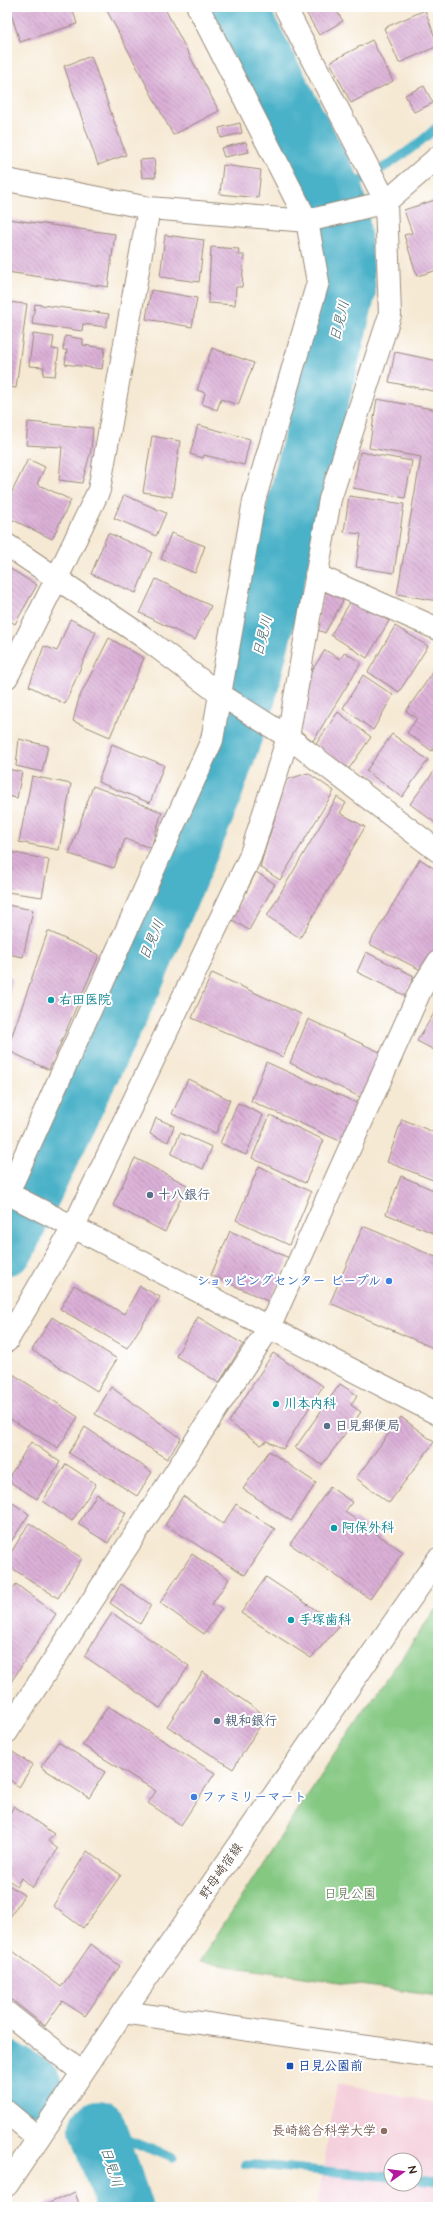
<svg xmlns="http://www.w3.org/2000/svg" width="445" height="2214" font-family="'Architects Daughter','Klee One',sans-serif">
<style>
.built{fill:#f4cfdc;fill-rule:evenodd}
.green{fill:#84c882;stroke:#607950}
.lines{fill:none;stroke-linecap:round;stroke-linejoin:round}
.stream{stroke:#49b1c8;stroke-width:9}
.river{stroke:#49b1c8;stroke-width:56}
.building{fill:url(#building-back-hatch)}
.minor-casing{stroke:#988a79;stroke-width:24}
.tertiary-casing{stroke:#988a79;stroke-width:24}
.primary-casing{stroke:#988a79;stroke-width:24}
.minor{stroke:#fff;stroke-width:22}
.tertiary{stroke:#fff;stroke-width:22}
.primary{stroke:#fff;stroke-width:22}
.culture-dot{fill:#0f9aa8;stroke:#fff;stroke-width:1.5}
.service-dot{fill:#5c6f8a;stroke:#fff;stroke-width:1.5}
.shop-dot{fill:#3f7fe0;stroke:#fff;stroke-width:1.5}
.transit-dot{fill:#1a4fb4;stroke:#fff;stroke-width:1.5}
.education-dot{fill:#8d6e63;stroke:#fff;stroke-width:1.5}
.labels{text-anchor:middle;dominant-baseline:central;stroke-width:4;stroke-linejoin:round;paint-order:stroke}
.culture-label{font-size:13px;font-weight:bold;fill:#0d838f;stroke:#fff;text-anchor:start}
.service-label{font-size:13px;font-weight:bold;fill:#4e5e75;stroke:#fff;text-anchor:start}
.shop-label{font-size:13px;font-weight:bold;fill:#366cbe;stroke:#fff;text-anchor:end}
.street-label{font-size:13px;fill:#3b2a1e;stroke:#fff}
.park-label{font-size:13px;fill:#556141;stroke:#fff}
.transit-label{font-size:13px;font-weight:bold;fill:#164399;stroke:#fff;text-anchor:start}
.education-label{font-size:13px;font-weight:bold;fill:#785e54;stroke:#fff;text-anchor:end}
.water-label{font-size:14px;font-style:italic;fill:#416062;stroke:#fff}
</style>
<defs>
<pattern id="building-back-hatch" width="6" height="6" patternUnits="userSpaceOnUse"><rect width="6" height="6" fill="#dbb0d7"/><path d="M-1 5l2 2M0 0l6 6M5-1l2 2" fill="none" stroke="#b38fae"/></pattern>
</defs>
<rect width="100%" height="100%" fill="#fff"/>
<filter id="ink" filterUnits="userSpaceOnUse"><feTurbulence type="fractalNoise" baseFrequency=".025" numOctaves="2"/><feDisplacementMap in="SourceGraphic" scale="8" xChannelSelector="R" yChannelSelector="G"/><feConvolveMatrix kernelMatrix="1 2 1 2 8 2 1 2 1" color-interpolation-filters="sRGB"/></filter>
<filter id="wash" filterUnits="userSpaceOnUse"><feTurbulence type="fractalNoise" baseFrequency=".012" numOctaves="4" result="noise"/><feDisplacementMap in="SourceGraphic" scale="16" xChannelSelector="R" yChannelSelector="G"/><feGaussianBlur stdDeviation="0.9" result="paint"/><feColorMatrix in="noise" values="0 0 0 0 0 0 0 0 0 0 0 0 0 0 0 0 0 1.4 0 .05"/><feComposite in="paint" operator="in"/></filter>
<g filter="url(#wash)">
<rect width="100%" height="100%" fill="#f6e9d4"/>
<!-- built -->
<path class="built" d="M337,2083L438,2103V2207H317ZM391,2160H415V2184H391Z"/>
<!-- green -->
<path class="green" d="M438,1606V1996L199,1962L345,1738Z"/>
<g class="lines">
<!-- stream -->
<path class="stream" d="M335,192C369,180 412,151 438,126
M98,2128L173,2158
M245,2164L391,2177
M415,2179L438,2181"/>
<!-- river -->
<path class="river" d="M7,1247L135,981L211,801L248,696L348,291L341,214L335,192L238,7
M7,2069L35,2086
M98,2128L124,2207"/>
</g>
<g id="blocks">
<!-- building -->
<path class="building" d="M9,7H72L77,24L20,42Z
M105,7H164L219,111L173,135Z
M303,7H334L343,21L319,35Z
M425,10L438,46L399,63L384,28Z
M372,40L393,81L351,103L330,62Z
M91,56L126,155L98,165L64,66Z
M424,86L433,103L414,112L405,95Z
M240,123L242,133L221,138L219,128Z
M246,142L249,152L224,157L221,148Z
M154,159L156,177L142,178L140,160Z
M223,165L261,170L258,198L220,194Z
M438,199V270L417,276L404,235L412,233L404,210Z
M8,219L115,234L108,287L7,272Z
M165,235L204,240L199,282L160,277Z
M211,247L239,249L238,255H244L242,287H236L235,305L208,303Z
M151,290L197,298L192,327L146,319Z
M7,302L27,304L16,388L7,387Z
M35,304L109,314L106,327L83,324L82,331L32,324Z
M33,334L54,337L52,349L59,350L55,376L43,375L44,367L29,366Z
M65,336L83,339V345L105,348L102,369L65,364L67,350H63Z
M212,348L254,363L238,405L221,399L217,410L202,404L205,393L197,390Z
M395,352L438,361V392L389,382Z
M377,399L438,410V601L397,594L421,457L369,448Z
M28,422L93,428L91,450L82,483L59,480L62,447L26,445Z
M198,425L250,439L244,465L204,455L203,458L190,454Z
M152,436L180,441L172,497L143,492Z
M360,452L412,461L405,498L353,488Z
M28,459L45,467L37,484L71,500L52,539L7,517V502Z
M124,495L166,513L156,536L114,518Z
M349,496L404,504L394,573L356,567L361,534L344,532Z
M108,533L152,552L136,593L91,574Z
M171,533L205,546L195,573L161,559Z
M7,567L37,585L15,624L7,619Z
M156,579L211,606L195,640L140,613Z
M333,591L345,597L325,633L316,629L323,593Z
M352,599L389,621L367,658L331,635Z
M70,619L96,632L65,704L29,686L44,646L57,651Z
M395,626L428,646L399,692L368,672Z
M109,638L144,658L110,737L73,721L79,698Z
M325,650L340,659L345,652L361,663L313,741L300,731L311,672Z
M438,665V742L432,751L407,733L417,718L406,711Z
M363,675L393,695L373,730L343,708Z
M338,712L371,737L348,770L316,744Z
M392,734L428,760L402,797L366,771Z
M19,739L48,746L42,772L16,766Z
M112,744L164,765L150,803L98,782Z
M438,766V825L410,804Z
M7,769L22,772L17,798L7,796Z
M308,773L334,791L280,880L260,867L286,780Z
M32,776L71,784L59,850L19,842Z
M93,786L162,812L151,848L125,839L114,868L69,854Z
M337,797L346,803L340,813L365,827L300,938L267,916Z
M10,852L49,860L42,897L7,892V867Z
M420,859L438,871V948L423,971L369,944Z
M256,872L275,884L249,930L232,920Z
M7,905L33,910L23,957L7,954Z
M48,931L99,955L49,1070L7,1050Z
M366,952L414,976L406,996L357,972Z
M212,973L301,1014L283,1057L192,1018Z
M7,977L12,978L8,1004H7Z
M438,1007V1052L417,1041Z
M308,1019L382,1053L362,1098L290,1063Z
M266,1062L359,1104L342,1142L251,1101Z
M188,1079L230,1100L216,1133L172,1114Z
M238,1103L263,1115L246,1155L220,1143Z
M270,1115L324,1140L305,1183L252,1158Z
M156,1118L174,1126L168,1142L150,1134Z
M402,1119L438,1134V1182L387,1162Z
M180,1133L212,1147L203,1169L171,1154Z
M135,1158L187,1185L165,1232L113,1205Z
M259,1166L311,1192L289,1245L236,1220Z
M401,1176L438,1192V1235L386,1214Z
M363,1226L438,1258V1350L330,1303Z
M230,1231L289,1258L270,1302L211,1275Z
M74,1285L124,1314L140,1286L160,1297L127,1348L60,1309Z
M52,1317L117,1359L97,1391L32,1350Z
M198,1317L243,1344L219,1383L176,1356Z
M273,1353L323,1386L283,1449L267,1441L261,1445L229,1422Z
M13,1374L78,1417L58,1448L7,1417V1384Z
M340,1384L357,1395L351,1405L361,1412L322,1465L295,1448Z
M111,1387L181,1438L167,1459L95,1414Z
M401,1417L434,1442L389,1503L356,1478Z
M85,1427L152,1472L137,1496L69,1453Z
M31,1442L60,1462L37,1499L7,1480Z
M269,1451L316,1483L291,1521L243,1489Z
M66,1464L96,1484L72,1521L43,1501Z
M330,1487L352,1502L345,1512L403,1552L370,1599L290,1544Z
M97,1494L126,1513L108,1543L78,1524Z
M183,1496L223,1524L236,1504L275,1529L245,1575L165,1525Z
M7,1499L29,1514L7,1548Z
M29,1523L82,1558L58,1598L7,1565V1559Z
M192,1554L229,1579L212,1604L222,1609L204,1634L160,1603Z
M266,1577L340,1626L311,1658L241,1613Z
M16,1584L56,1614L7,1688V1598Z
M121,1584L151,1605L140,1624L110,1603Z
M112,1613L189,1666L160,1708L84,1656Z
M203,1672L266,1716L233,1769L167,1726Z
M108,1706L215,1773L181,1825L148,1803L156,1791L82,1745Z
M58,1742L105,1772L89,1798L41,1767Z
M11,1751L33,1765L19,1787L7,1778V1757Z
M14,1806L54,1834L48,1841L58,1849L32,1888L21,1878L17,1886L7,1879V1818Z
M87,1851L121,1875L83,1928L53,1906Z
M7,1884L24,1895L7,1922Z
M91,1944L120,1966L85,2016L62,2001L45,2026L7,1996V1954L10,1949L61,1987Z
M75,2192L80,2207H40Z"/>
</g>
</g>
<g filter="url(#ink)">
<use href="#blocks" fill-opacity="0" stroke="#988a79" stroke-width="1"/>
<g class="lines">
<defs>
<path id="minor" d="M7,180L149,208L307,221L386,202L438,157
M7,545L142,636L221,695L288,737L438,851
M316,575L438,629
M7,677L56,580L99,490L149,208
M7,1193L438,1414
M7,1195L212,740L254,501L318,282L307,221L198,7
M7,1341L74,1226L250,857L288,737L330,499L390,315L386,202L285,7
M7,1732L269,1328L421,989L438,962
M7,2013L82,2072
M7,2112L38,2138"/>
<path id="tertiary" d="M123,2012L438,2057"/>
<path id="primary" d="M7,2185L123,2012L438,1559"/>
</defs>
<!-- minor casing -->
<use href="#minor" class="minor-casing"/>
<!-- tertiary casing -->
<use href="#tertiary" class="tertiary-casing"/>
<!-- primary casing -->
<use href="#primary" class="primary-casing"/>
<!-- minor -->
<use href="#minor" class="minor"/>
<!-- tertiary -->
<use href="#tertiary" class="tertiary"/>
<!-- primary -->
<use href="#primary" class="primary"/>
</g>
</g>
<!-- markers -->
<g class="culture-dot">
<circle cx="51" cy="1000" r="4"/>
<circle cx="276" cy="1404" r="4"/>
<circle cx="334" cy="1528" r="4"/>
<circle cx="291" cy="1620" r="4"/>
</g>
<g class="service-dot">
<circle cx="150" cy="1195" r="4"/>
<circle cx="327" cy="1426" r="4"/>
<circle cx="217" cy="1721" r="4"/>
</g>
<g class="shop-dot">
<circle cx="389" cy="1281" r="4"/>
<circle cx="194" cy="1797" r="4"/>
</g>
<rect class="transit-dot" x="286" y="2062" width="8" height="8" rx="2"/>
<circle class="education-dot" cx="384" cy="2131" r="4"/>
<g class="labels">
<!-- culture labels -->
<g class="culture-label">
<text x="59" y="1000">右田医院</text>
<text x="284" y="1404">川本内科</text>
<text x="342" y="1528">阿保外科</text>
<text x="299" y="1620">手塚歯科</text>
</g>
<!-- service labels -->
<g class="service-label">
<text x="158" y="1195">十八銀行</text>
<text x="335" y="1426">日見郵便局</text>
<text x="225" y="1721">親和銀行</text>
</g>
<!-- shop labels -->
<g class="shop-label">
<text x="381" y="1281">ショッピングセンター ピープル</text>
<text x="202" y="1797" text-anchor="start">ファミリーマート</text>
</g>
<!-- street labels -->
<g class="street-label">
<text transform="translate(221 1871) rotate(-55)">野母崎宿線</text>
</g>
<!-- park labels -->
<g class="park-label">
<text x="350" y="1894">日見公園</text>
</g>
<!-- transit labels -->
<g class="transit-label">
<text x="298" y="2066">日見公園前</text>
</g>
<!-- education labels -->
<g class="education-label">
<text x="376" y="2131">長崎総合科学大学</text>
</g>
<!-- water labels -->
<g class="water-label">
<text transform="translate(340 321) rotate(-76)">日見川</text>
<text transform="translate(263 636) rotate(-76)">日見川</text>
<text transform="translate(152 940) rotate(-67)">日見川</text>
<text transform="translate(111 2167) rotate(72)">日見川</text>
</g>
</g>
<!-- margin -->
<rect width="445" height="2214" fill="none" stroke="#fff" stroke-width="24"/>
<!-- north arrow -->
<g transform="translate(403 2172) rotate(76)"><circle r="19" fill="#ffffff" stroke="#b1aaa5"/>
<path d="M0-3L7 15L0 10L-7 15Z" fill="#b5179e"/>
<text y="-6" font-size="11" font-weight="bold" text-anchor="middle" fill="#3b2a1e">N</text>
</g>
</svg>
